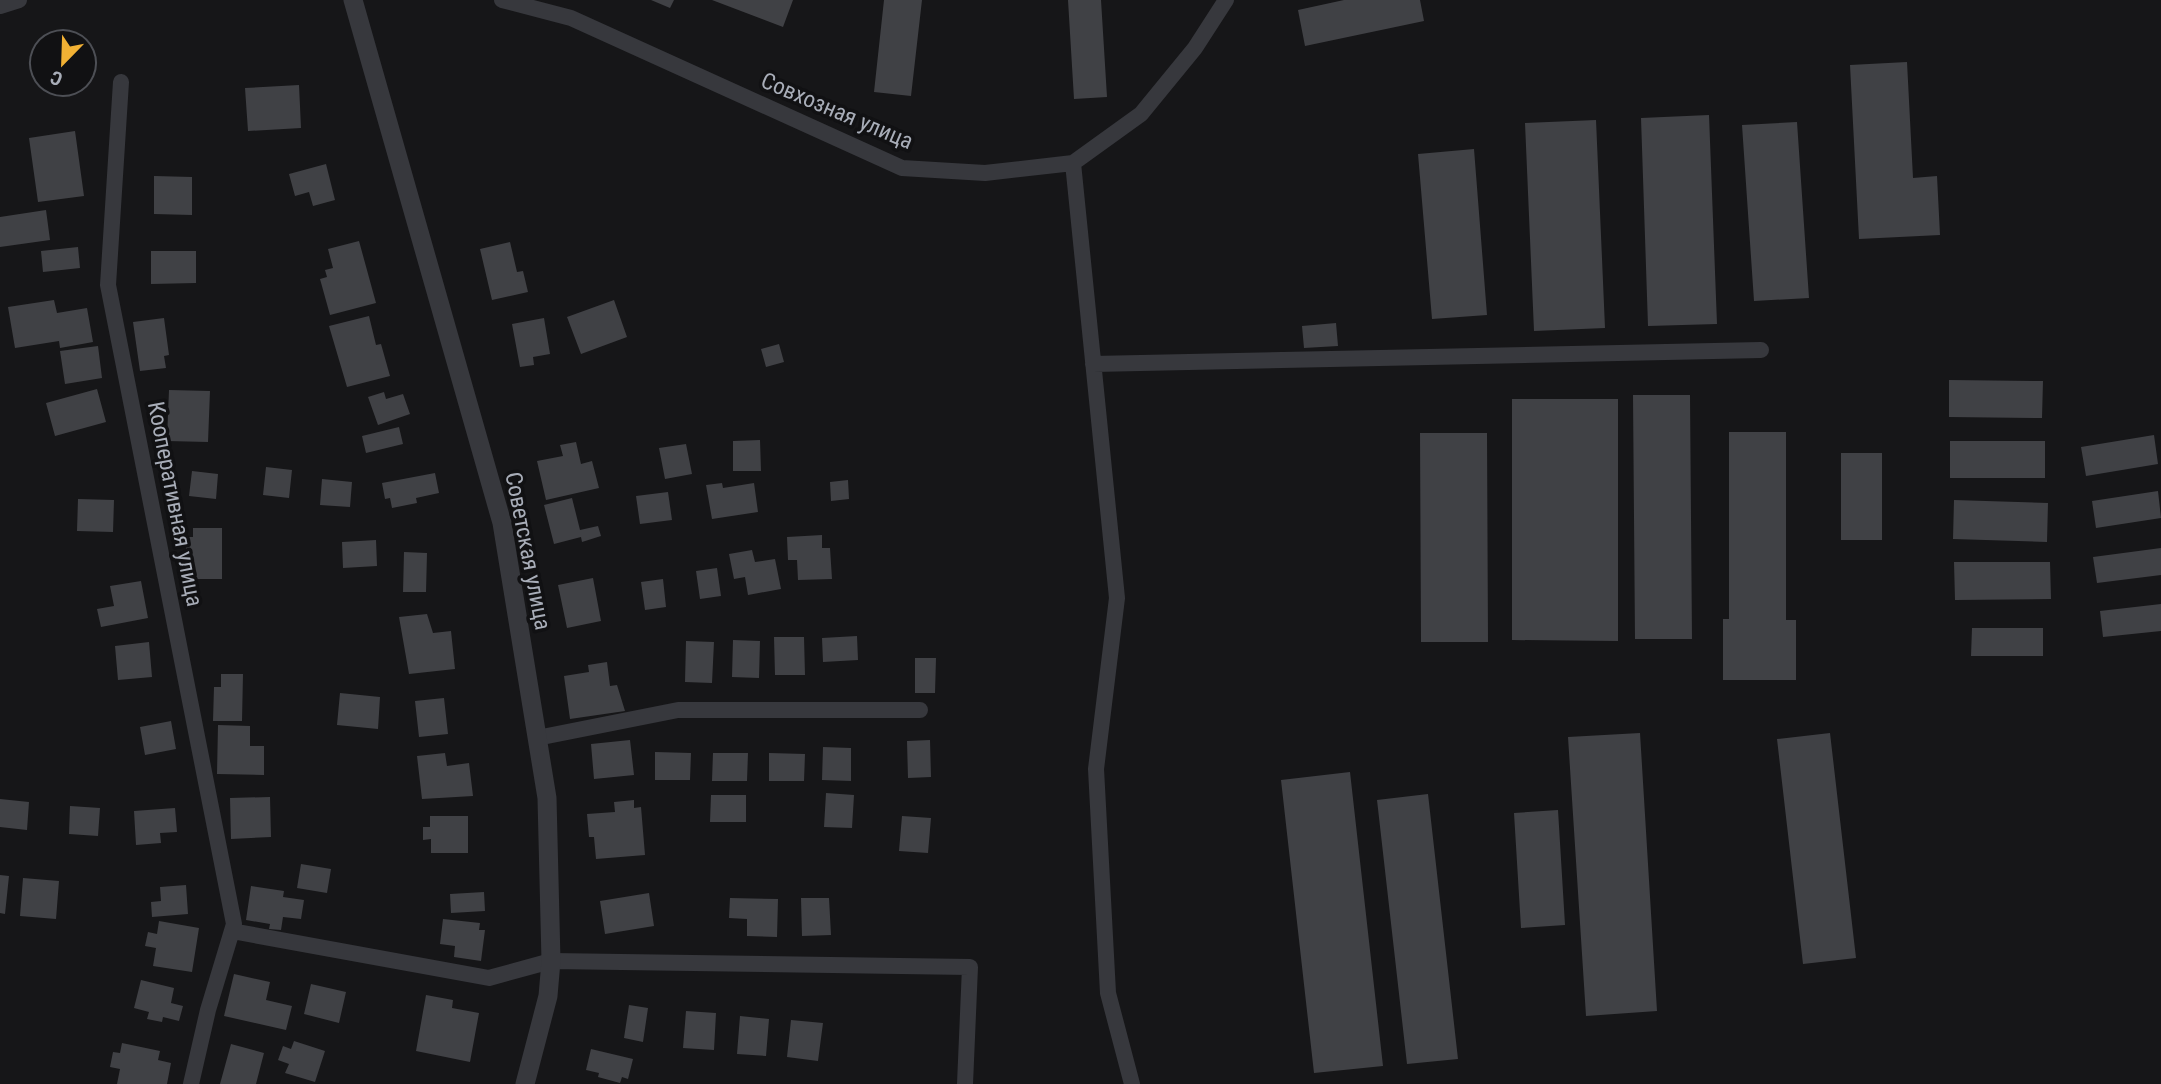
<svg xmlns="http://www.w3.org/2000/svg" width="2161" height="1084" font-family="'Roboto Condensed',sans-serif">
<style>
.building{fill:#404145}
.lines{fill:none;stroke-linecap:round;stroke-linejoin:round}
.minor{stroke:#37383d;stroke-width:16}
.tertiary{stroke:#37383d;stroke-width:19}
.labels{text-anchor:middle;dominant-baseline:central;stroke-width:7;stroke-linejoin:round;paint-order:stroke}
.street-label{font-size:23px;fill:#a8adb8;stroke:#111113}
</style>
<rect width="100%" height="100%" fill="#161618"/>
<!-- building -->
<path class="building" d="M651,0H674L670,8Z
M712,0H793L783,27Z
M884,0H922L911,96L874,92Z
M1068,0H1101L1107,97L1074,99Z
M1344,0H1420L1424,21L1305,46L1298,10Z
M1907,62L1913,178L1937,176L1940,235L1859,239L1850,65Z
M299,85L301,128L248,131L245,88Z
M1709,115L1717,324L1648,326L1641,118Z
M1596,120L1605,328L1534,331L1525,123Z
M1797,122L1809,298L1754,301L1742,125Z
M75,131L84,196L38,202L29,138Z
M1474,149L1487,315L1432,319L1418,154Z
M326,164L335,200L313,206L309,192L295,196L289,174Z
M154,176L192,177V215L154,214Z
M46,210L50,240L0,247V217Z
M359,241L376,303L330,315L320,279L327,277L325,270L333,268L328,249Z
M510,242L517,272L523,271L528,292L492,300L480,249Z
M78,247L80,268L43,272L41,251Z
M151,251H196V283L151,284Z
M54,300L57,313L87,308L93,342L60,348L59,341L15,348L8,307Z
M614,300L627,337L581,354L567,317Z
M369,316L376,345L381,344L390,376L347,387L329,326Z
M164,318L169,355L164,356L166,368L140,371L133,322Z
M544,318L550,354L533,357L534,365L520,367L512,324Z
M1336,323L1338,346L1304,348L1302,326Z
M779,344L784,362L766,367L761,349Z
M98,346L102,378L65,384L60,351Z
M1949,380L2043,381L2042,418L1949,417Z
M97,389L106,422L55,436L46,403Z
M169,390L210,391L208,442L167,441Z
M384,392L386,399L403,394L410,414L378,425L368,397Z
M1633,395H1690L1692,639H1635Z
M1512,399H1618V641L1512,640Z
M399,427L403,444L366,453L362,436Z
M1729,432H1786V620H1796V680H1723V619H1729Z
M1420,433H1487L1488,642H1421Z
M2154,435L2158,464L2086,476L2081,447Z
M760,440L761,471H733V441Z
M1950,441H2045V478H1950Z
M576,442L581,464L592,461L599,488L546,500L537,461L563,456L560,445Z
M686,444L692,474L665,479L659,448Z
M1841,453H1882V540H1841Z
M266,467L292,470L289,498L263,495Z
M192,471L218,474L216,499L189,496Z
M435,473L439,493L416,498L417,503L392,508L390,498L385,499L382,483Z
M322,479L352,482L350,507L320,505Z
M848,480L849,499L831,501L830,482Z
M722,483L723,488L754,483L758,512L712,519L706,485Z
M2158,491L2161,518L2096,528L2092,501Z
M668,492L672,520L640,524L636,496Z
M572,498L580,530L598,526L601,536L582,542L581,537L554,544L544,505Z
M78,499L114,500L113,532L77,531Z
M1954,500L2048,503L2047,542L1953,539Z
M193,528H222V579H192V549H186V537H193Z
M822,535V548H830L832,579L798,580L797,560H788L787,537Z
M376,540L377,566L343,568L342,542Z
M2161,548V575L2097,583L2093,557Z
M752,550L755,562L775,559L781,589L748,595L745,577L734,579L729,554Z
M404,552L427,553L426,592H403Z
M1954,562H2050L2051,599L1955,600Z
M717,568L721,596L700,599L696,571Z
M593,578L601,621L567,628L558,585Z
M663,579L666,607L645,610L641,582Z
M141,581L148,618L101,627L97,609L114,606L110,586Z
M2161,604V631L2103,637L2100,611Z
M427,614L433,633L451,631L455,669L409,674L399,617Z
M1972,628H2043V656H1971Z
M857,636L858,660L823,662L822,638Z
M774,637H804L805,675H775Z
M733,640L760,641L759,678L732,677Z
M686,641L714,642L712,683L685,682Z
M149,642L152,677L118,680L115,646Z
M915,658H936L935,693H915Z
M607,662L610,686L617,685L625,711L570,719L564,676L589,672L588,665Z
M221,674H243L242,721H213L214,687H221Z
M340,693L380,697L378,729L337,725Z
M444,698L448,734L419,737L415,701Z
M171,721L176,749L145,755L140,727Z
M218,725L250,726V746H264V775L217,774Z
M1640,733L1657,1011L1586,1016L1568,737Z
M1830,733L1856,958L1803,964L1777,739Z
M630,740L634,775L594,779L591,744Z
M930,740L931,777L908,778L907,741Z
M823,747L851,748V781L822,780Z
M655,752L691,753L690,780H655Z
M445,753L447,766L469,763L473,796L422,799L417,756Z
M713,753H748L747,781H712Z
M769,753L805,754L804,781H769Z
M1350,772L1383,1066L1314,1073L1281,780Z
M826,793L854,795L852,828L824,827Z
M1428,794L1458,1059L1407,1064L1377,800Z
M711,795H746V822H710Z
M270,797L271,837L231,839L230,798Z
M0,799L29,802L27,830L0,827Z
M634,800V808L641,807L645,855L596,859L594,837H589L587,814L615,812L614,802Z
M70,806L100,808L98,836L69,834Z
M175,808L177,832L160,833L161,843L136,845L134,811Z
M1558,810L1565,925L1521,928L1514,813Z
M430,816H468V853H431V839L423,840V827H430Z
M902,816L931,818L928,853L899,851Z
M301,864L331,869L327,893L297,888Z
M0,875L9,876L5,914L0,913Z
M23,878L59,881L56,919L20,916Z
M186,885L188,914L152,917L151,902L161,901L160,887Z
M251,886L284,891L283,897L304,900L301,919L283,917L281,930L269,929L270,924L246,920Z
M484,892L485,911L451,913L450,894Z
M649,893L654,926L605,934L600,901Z
M730,898L778,899L777,937L747,936V919L729,918Z
M801,898H829L831,935L802,936Z
M443,919L480,923L479,930H485L481,961L454,957L455,946L440,944Z
M159,921L199,928L192,972L153,966L156,948L145,946L148,932L157,934Z
M234,974L270,982L266,1000L292,1006L286,1030L224,1016Z
M141,980L174,988L171,1003L183,1006L179,1021L163,1017L162,1022L147,1019L149,1012L134,1008Z
M311,984L346,992L339,1023L304,1014Z
M426,995L453,1000L452,1008L479,1013L470,1062L416,1051Z
M629,1005L648,1008L643,1042L624,1038Z
M686,1011L716,1013L714,1050L683,1048Z
M740,1016L769,1019L766,1056L737,1054Z
M791,1020L823,1023L818,1061L787,1057Z
M294,1041L325,1051L315,1082L285,1073L289,1064L278,1060L283,1046L291,1049Z
M122,1043L160,1051L158,1060L171,1063L167,1084H117L120,1069L110,1067L113,1052L120,1053Z
M231,1044L264,1053L256,1084H220Z
M591,1049L633,1059L628,1079L622,1077L620,1083L598,1077L599,1073L586,1070Z"/>
<g class="lines">
<!-- minor -->
<path class="minor" d="M502,0L571,18L902,168L985,173L1073,163L1141,114L1195,48L1226,0
M0,6L19,0
M121,82L108,285L234,924L208,1010L191,1084
M1073,163L1117,598L1096,769L1108,993L1132,1084
M1093,364L1761,350
M537,738L678,710H920
M232,931L489,978L551,961L970,967L965,1084"/>
<!-- tertiary -->
<path class="tertiary" d="M353,0L502,523L547,798L551,961L548,996L525,1084"/>
</g>
<g class="labels">
<!-- street labels -->
<g class="street-label">
<text transform="translate(837 111) rotate(23)">Совхозная улица</text>
<text transform="translate(175 504) rotate(79)">Кооперативная улица</text>
<text transform="translate(528 551) rotate(79)">Советская улица</text>
</g>
</g>
<!-- north arrow -->
<g transform="translate(63 63) rotate(203)"><circle r="33" fill="#111113" stroke="#4d4f55" stroke-width="2"/>
<path d="M0-5L12 26L0 18L-12 26Z" fill="#f2b134"/>
<text y="-10" font-size="19" font-weight="bold" text-anchor="middle" fill="#a8adb8">С</text>
</g>
</svg>
